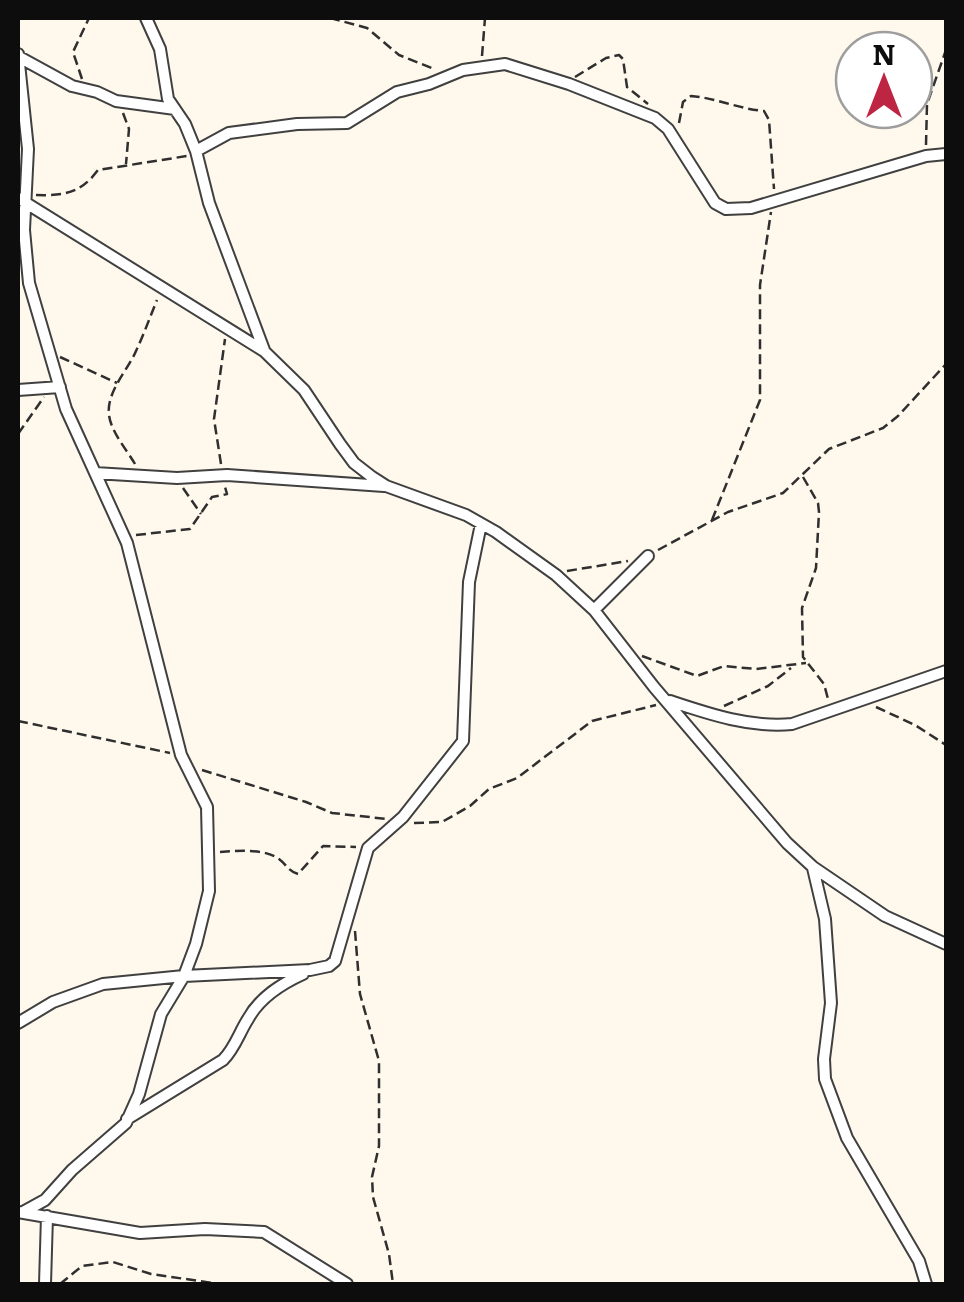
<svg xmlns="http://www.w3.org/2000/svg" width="964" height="1302" font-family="Literata,serif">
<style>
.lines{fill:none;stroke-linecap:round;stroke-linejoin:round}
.minor-casing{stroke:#404040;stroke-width:14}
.path{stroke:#2f2f2f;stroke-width:2.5;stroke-dasharray:10 5;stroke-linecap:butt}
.minor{stroke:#fff;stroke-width:10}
</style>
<rect width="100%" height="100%" fill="#fff8ec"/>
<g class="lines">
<defs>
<path id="minor" d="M146,18L160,49L168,99L185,124L196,151L209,203L264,350
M18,54L28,149L24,230L29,283L66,409L127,543L181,755L207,807L209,891L196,944L184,976L161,1014L139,1094L126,1123L72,1170L45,1200L25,1211
M19,57L72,86L97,92L116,101L175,109
M196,151L229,133L297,124L347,123L397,92L429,84L463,70L505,64L569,84L655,118L668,129L715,203L726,209L751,208L926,156L946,154
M18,198L264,351L304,390L340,444L354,463L372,477L386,486L466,515L496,532L556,575L594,610L654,687L787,843L813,867L885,916L946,944
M18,390L60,387
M95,473L177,478L227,475L384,486
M594,610L648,556
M670,701C709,714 750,728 792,724L946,671
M813,868L825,919L831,1003L824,1059L825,1079L847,1138L919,1261L926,1284
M18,1023L53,1002L103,984L184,976L310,970L329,966L335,961L368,848L403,817L463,741L469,582L481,524
M127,1119L223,1060C235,1048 239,1033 248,1019C260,997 281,984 303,974
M18,1212L140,1233L205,1229L264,1232L347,1284
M45,1284L47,1216"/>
</defs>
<!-- minor casing -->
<use href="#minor" class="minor-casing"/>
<!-- path -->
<path class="path" d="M330,18L367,28L399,55L434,69
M482,56L485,18
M575,77L606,58L619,55L623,59L627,87L648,104
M82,79L73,52L89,18
M123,113L129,129L126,164
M679,123L683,102L691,96C716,98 739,109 764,111L769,120L774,189
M926,145L927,104L946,50
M36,195C64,196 81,193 98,170L187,156
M60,357L117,383
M18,434L44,397
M135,464C127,450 111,432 109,415C106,392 128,370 136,351C144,334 150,317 157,300
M221,464L214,419L225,339
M803,477L818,503L819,512L816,568L802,608L803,657L824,684L828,699
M183,488L201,514
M712,520L760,400V285L771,212
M136,535L190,529L212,497L227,494L225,487
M658,550L728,512L783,493L829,449L883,428L898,416L946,364
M567,571L628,561
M642,656L697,676L724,666L756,669L806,663
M724,706L768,686L791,668
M876,707L915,725L946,745
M18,721L170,753
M202,770L306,802L332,813L387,819
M414,823L442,822L470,806L489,789L517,778L592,721L656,705
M220,852C237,851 264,848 279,859C287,865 288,871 298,874L323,846L356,847
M355,931L360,994L379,1061V1146L372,1177L373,1197L389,1254L393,1284
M60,1284L82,1266L113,1262L151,1274L220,1284"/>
<!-- minor -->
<use href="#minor" class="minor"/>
</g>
<!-- border -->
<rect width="964" height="1302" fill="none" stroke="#0d0d0d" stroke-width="40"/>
<!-- north arrow -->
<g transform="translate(884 80)"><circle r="48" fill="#ffffff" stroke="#9e9e9e" stroke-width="2.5"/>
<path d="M0-8L18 38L0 25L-18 38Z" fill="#bd2543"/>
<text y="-15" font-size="28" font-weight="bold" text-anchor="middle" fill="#0d0d0d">N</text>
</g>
</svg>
